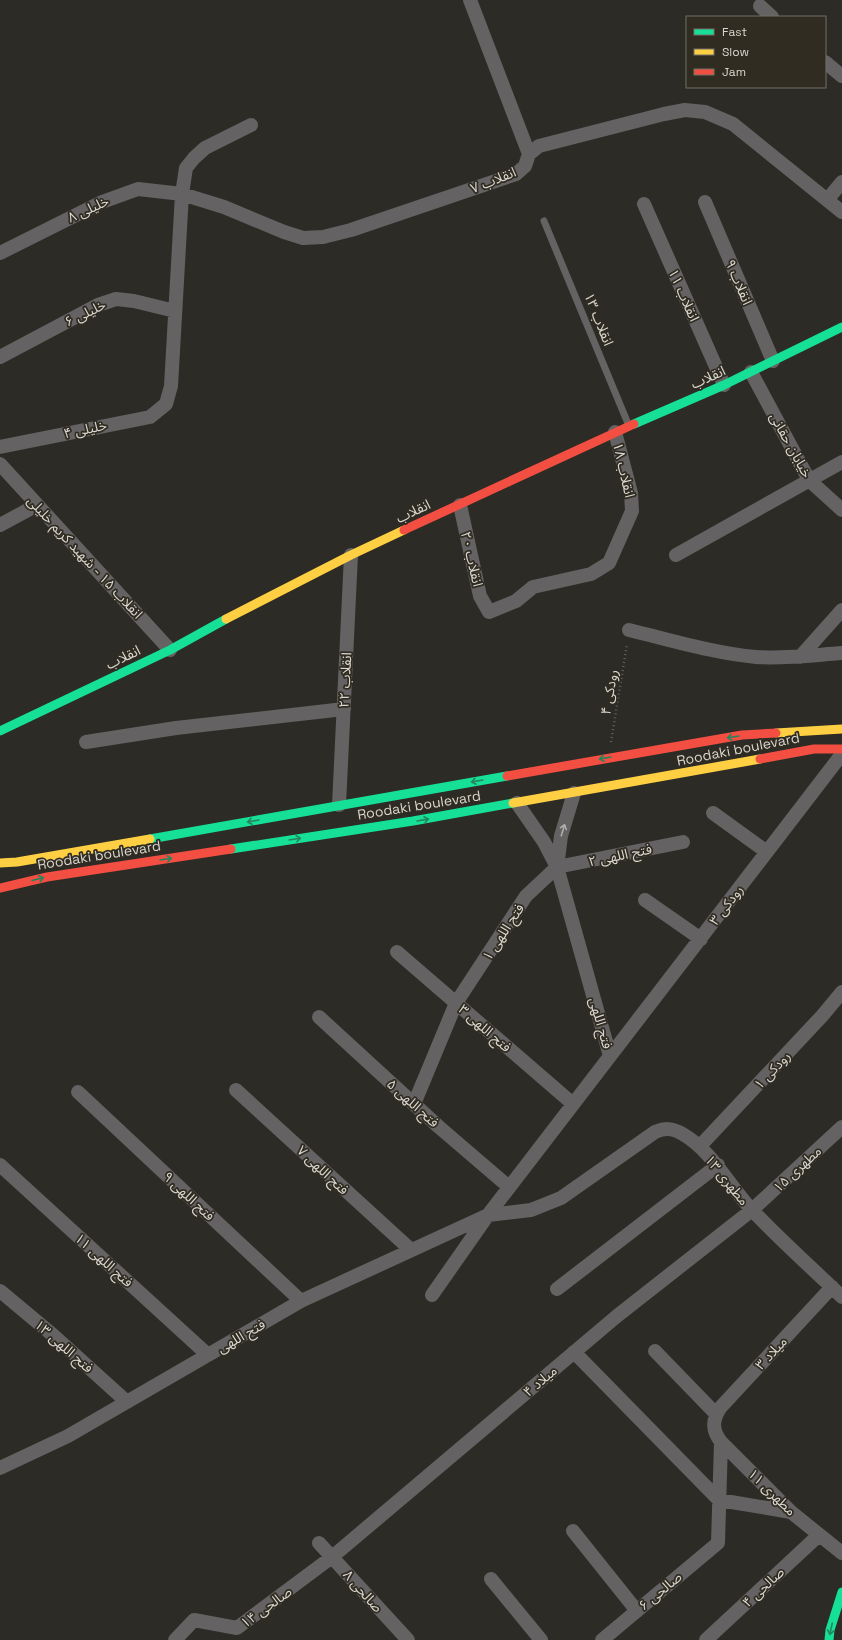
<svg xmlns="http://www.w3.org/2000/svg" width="842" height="1640" font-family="'Space Grotesk','Noto Sans Arabic',sans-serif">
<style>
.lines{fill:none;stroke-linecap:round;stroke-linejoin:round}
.path{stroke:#63615e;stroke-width:2.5;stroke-dasharray:1 3;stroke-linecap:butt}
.lane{stroke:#646262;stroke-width:7}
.street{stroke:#646262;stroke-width:14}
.fast{stroke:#16e098;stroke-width:9}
.slow{stroke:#ffcf43;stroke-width:9}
.jam{stroke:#f24e42;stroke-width:9}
.oneway{stroke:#23865d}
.oneway2{stroke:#b0adaa}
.labels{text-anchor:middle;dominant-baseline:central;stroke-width:3.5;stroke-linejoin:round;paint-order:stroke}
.street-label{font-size:14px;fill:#d9d6d0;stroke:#302c22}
</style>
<rect width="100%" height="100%" fill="#2c2b26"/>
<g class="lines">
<!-- path -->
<path class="path" d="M611,742L627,644"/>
<!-- lane -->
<path class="lane" d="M544,221L629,426"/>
<!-- street -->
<path class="street" d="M470,0L529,154
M760,6L772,17
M825,62L842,76
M827,200L842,182
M705,202L773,361
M644,204L724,385
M0,253L102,202L138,189L182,194L224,207L284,232L303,238L323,237L351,230L516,174L525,166L529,154L539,146L664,114L685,110L705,112L733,124L842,212
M0,357L98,305L116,299L134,301L175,311
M751,372L809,480L842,510
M0,447L150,417L166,404L171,386L182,194L186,168L194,158L205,148L251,125
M0,464L170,650
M460,505L480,596L489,612L516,601L533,587L591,574L609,563L632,511L631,493L615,432
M0,525L37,505
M676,555L842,462
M629,630C671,640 713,653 756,657C784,659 814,655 842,653
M800,657L842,610
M86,742L176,728L344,709
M517,803L544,842L557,867L610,1056
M339,805L351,555
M713,813L767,852
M557,867L683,842
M557,867L561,836L574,793
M645,900L701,939
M397,952L573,1104
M319,1017L439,1127L509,1187
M236,1090L411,1250
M78,1092L301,1301
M414,1104L456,1003L526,896L557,867
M700,1146L822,1016L842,992
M0,1165L208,1355
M832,1287L720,1408C712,1421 712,1430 721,1442L791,1512L842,1553
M557,1289L718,1165
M0,1291L54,1336L127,1402
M432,1295L488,1215L842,754
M655,1351L716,1414
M574,1352L719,1500L791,1512
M0,1468L68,1436L301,1301L488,1215L531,1210L561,1198L655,1132C665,1128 671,1128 681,1133C713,1151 728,1185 752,1210C781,1241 812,1268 842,1297
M573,1531L637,1611
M319,1543L408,1640
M491,1579L541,1640
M175,1640L194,1620L237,1628L332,1557L617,1316L752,1210L842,1127
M602,1640L718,1543L721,1442
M706,1640L819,1535"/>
<!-- fast -->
<path class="fast" d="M634,424L724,385L842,327
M0,731L170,650L226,619
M150,839L507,776
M231,849L413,821L513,803
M829,1640L830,1630L842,1592"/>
<!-- slow -->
<path class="slow" d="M226,619L351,555L404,530
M776,733L842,729
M513,803L760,759
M0,863L17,862L150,839"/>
<!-- jam -->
<path class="jam" d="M404,530L634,424
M760,759L814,749H842
M507,776L742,735L776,733
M0,888L47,877L231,849"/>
</g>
<!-- one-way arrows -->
<defs><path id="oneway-shaft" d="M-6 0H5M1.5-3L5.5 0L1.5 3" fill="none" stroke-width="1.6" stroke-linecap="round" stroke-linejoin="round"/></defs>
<g class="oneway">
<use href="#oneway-shaft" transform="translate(733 737) rotate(171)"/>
<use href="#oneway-shaft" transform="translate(605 758) rotate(170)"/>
<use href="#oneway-shaft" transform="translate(477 781) rotate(170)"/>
<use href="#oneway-shaft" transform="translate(423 820) rotate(-10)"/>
<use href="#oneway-shaft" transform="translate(253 821) rotate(170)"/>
<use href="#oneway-shaft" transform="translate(295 839) rotate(-9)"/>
<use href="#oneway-shaft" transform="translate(166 859) rotate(-9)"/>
<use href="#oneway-shaft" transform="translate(38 879) rotate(-14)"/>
<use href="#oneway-shaft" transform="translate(831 1629) rotate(102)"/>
</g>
<use class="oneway2" href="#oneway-shaft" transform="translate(563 830) rotate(-73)"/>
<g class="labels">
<!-- street labels -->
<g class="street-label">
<text transform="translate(493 180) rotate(-22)">انقلاب ۷</text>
<text transform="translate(88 209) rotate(-25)">خلیلی ۸</text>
<text transform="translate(739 282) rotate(67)">انقلاب ۹</text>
<text transform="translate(684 295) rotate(66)">انقلاب ۱۱</text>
<text transform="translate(85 313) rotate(-26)">خلیلی ۶</text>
<text transform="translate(599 319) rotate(68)">انقلاب ۱۳</text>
<text transform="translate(708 377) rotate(-24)">انقلاب</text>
<text transform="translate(85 429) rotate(-12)">خلیلی ۴</text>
<text transform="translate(791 445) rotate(61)">خیابان حقانی</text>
<text transform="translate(624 470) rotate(77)">انقلاب ۱۸</text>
<text transform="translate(413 511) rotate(-25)">انقلاب</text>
<text transform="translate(85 557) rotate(47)">انقلاب ۱۵ - شهید کریم خلیلی</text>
<text transform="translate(472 559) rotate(77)">انقلاب ۲۰</text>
<text transform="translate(123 657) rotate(-26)">انقلاب</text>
<text transform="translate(345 680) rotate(-87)">انقلاب ۲۲</text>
<text transform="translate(609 692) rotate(-80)">رودکی ۴</text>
<text transform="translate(738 749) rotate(-11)">Roodaki boulevard</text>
<text transform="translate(419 805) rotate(-9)">Roodaki boulevard</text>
<text transform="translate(99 855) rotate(-9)">Roodaki boulevard</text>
<text transform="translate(620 855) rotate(-12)">فتح اللهی ۲</text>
<text transform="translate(726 905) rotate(-53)">رودکی ۳</text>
<text transform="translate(503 932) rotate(-57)">فتح اللهی ۱</text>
<text transform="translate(601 1023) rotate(74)">فتح اللهی</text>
<text transform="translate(485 1028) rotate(41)">فتح اللهی ۳</text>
<text transform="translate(772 1070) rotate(-47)">رودکی ۱</text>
<text transform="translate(413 1103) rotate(42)">فتح اللهی ۵</text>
<text transform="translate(797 1169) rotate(-43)">مطهری ۱۵</text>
<text transform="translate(323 1170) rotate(43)">فتح اللهی ۷</text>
<text transform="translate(727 1180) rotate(51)">مطهری ۱۳</text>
<text transform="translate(189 1196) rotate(43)">فتح اللهی ۹</text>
<text transform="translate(104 1260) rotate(42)">فتح اللهی ۱۱</text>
<text transform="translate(241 1336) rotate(-30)">فتح اللهی</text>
<text transform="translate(64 1346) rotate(41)">فتح اللهی ۱۳</text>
<text transform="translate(771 1353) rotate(-47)">میلاد ۳</text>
<text transform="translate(540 1381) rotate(-40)">میلاد ۴</text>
<text transform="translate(772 1492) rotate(44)">مطهری ۱۱</text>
<text transform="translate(763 1587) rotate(-43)">صالحی ۴</text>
<text transform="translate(363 1591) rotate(48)">صالحی ۸</text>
<text transform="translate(660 1591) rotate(-40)">صالحی ۶</text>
<text transform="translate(266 1607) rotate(-36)">صالحی ۱۴</text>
</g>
</g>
<!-- legend -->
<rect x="686" y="16" width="140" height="72" fill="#302c22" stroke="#747068"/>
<rect x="694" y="29" width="20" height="6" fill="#16e098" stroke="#747068"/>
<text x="722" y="36" font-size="12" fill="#d9d6d0">Fast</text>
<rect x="694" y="49" width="20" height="6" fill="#ffcf43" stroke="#747068"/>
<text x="722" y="56" font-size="12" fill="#d9d6d0">Slow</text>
<rect x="694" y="69" width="20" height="6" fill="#f24e42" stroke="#747068"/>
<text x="722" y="76" font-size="12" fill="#d9d6d0">Jam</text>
</svg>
